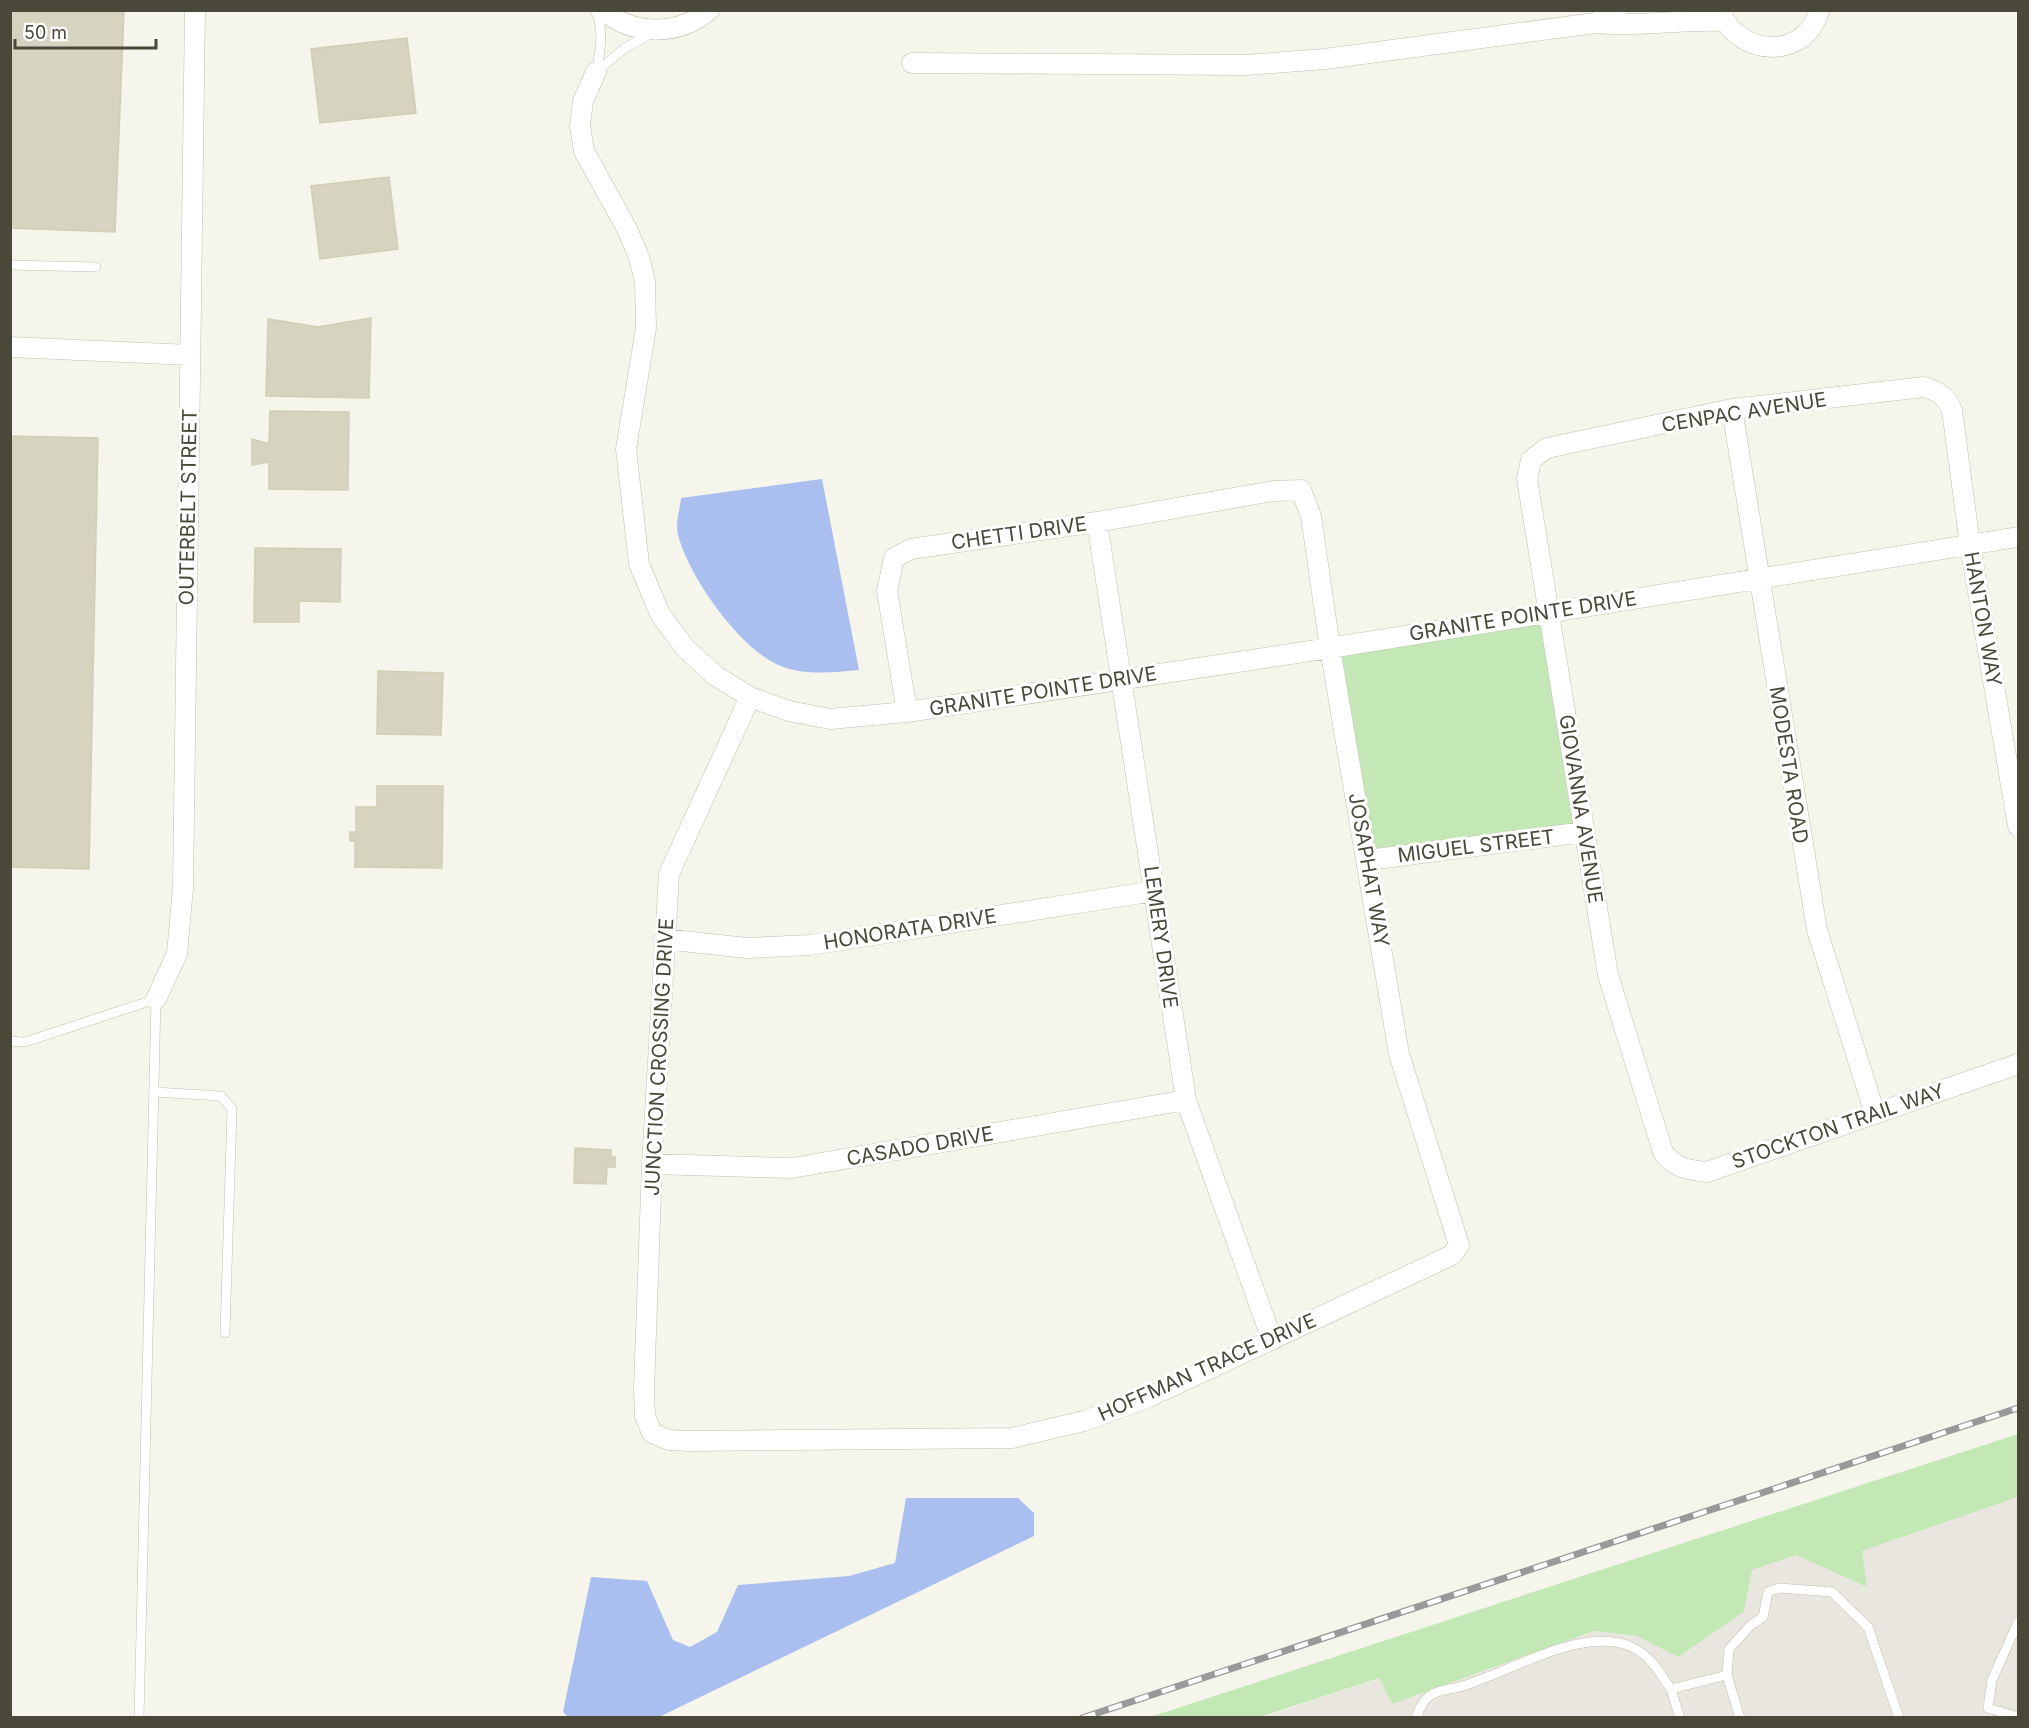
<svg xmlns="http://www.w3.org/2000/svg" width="2029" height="1728" font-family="Inter,sans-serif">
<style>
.industrial{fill:#e8e6df}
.green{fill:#c3e8b6}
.water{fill:#aabfef}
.building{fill:#d6d4c1;stroke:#d1ceb4;stroke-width:1.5}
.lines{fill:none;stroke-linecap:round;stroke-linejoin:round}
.service-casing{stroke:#c0c0ae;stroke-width:10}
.minor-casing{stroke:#c0c0ae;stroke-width:21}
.service{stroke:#fff;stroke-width:9}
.minor{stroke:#fff;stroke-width:20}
.rail-casing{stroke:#999;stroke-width:7}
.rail{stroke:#fff;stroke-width:4.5;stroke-dasharray:14;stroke-linecap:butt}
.labels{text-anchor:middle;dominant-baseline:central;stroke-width:6;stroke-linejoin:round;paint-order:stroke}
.street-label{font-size:20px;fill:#494839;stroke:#fff}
</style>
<rect width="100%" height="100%" fill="#f5f5eb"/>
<!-- industrial -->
<path class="industrial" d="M2018,1497V1717L1260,1718L1379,1678L1392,1704L1594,1631L1637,1636L1678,1657L1744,1612L1752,1570L1796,1555L1866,1586L1862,1551Z"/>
<!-- green -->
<path class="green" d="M1549,611L1585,832L1368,860L1330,648Z
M2018,1434V1497L1862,1551L1867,1587L1796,1555L1752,1570L1744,1612L1678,1657L1637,1636L1594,1631L1392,1704L1379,1678L1260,1717H1150Z"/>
<!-- water -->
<path class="water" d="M822,479L859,670C835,672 806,676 781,666C740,650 689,577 678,535C675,524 680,509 681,498Z
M906,1498H1018L1034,1513V1536L659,1717H568L563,1712L591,1577L647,1581L673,1640L690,1647L717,1632L738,1585L849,1576L895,1563Z"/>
<!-- building -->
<path class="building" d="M10,10H124L115,232L10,228Z
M407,38L416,113L320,123L311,49Z
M389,177L398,249L320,259L311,186Z
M371,318L369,398L266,396L268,319L318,327Z
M270,411L349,412L348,490L269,489V462L252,465V439L269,444Z
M10,436L98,438L89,869L10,867Z
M255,548L341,549L340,602L299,601V622H254Z
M378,671L443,673L441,735L377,734Z
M377,786H443L442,868L355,867V841H350V832H356V807H377Z
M575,1148L611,1150V1157H615V1167H607L606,1184L574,1183Z"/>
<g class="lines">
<defs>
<path id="service" d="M595,10C605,28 600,54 596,72
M596,72L625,48L652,33
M10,265L96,267
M10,1041L25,1042L156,999L139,1718
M154,1092L221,1096L232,1109L225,1333
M2018,1622L1992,1680L1988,1708L2018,1717
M1727,1675L1740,1718
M1416,1718C1419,1709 1423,1700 1431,1695C1440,1689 1456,1689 1466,1685C1511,1671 1585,1625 1632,1647C1651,1656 1661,1674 1672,1691
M1680,1718L1671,1689L1727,1675L1729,1649L1751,1625L1763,1617L1768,1592L1779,1588L1832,1592L1868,1627L1899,1718"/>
<path id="minor" d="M603,10C633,36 679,36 709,10
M1617,10L1595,23C1639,27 1681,19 1724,21
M1720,11C1738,57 1806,61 1819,10
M912,63L1245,65L1325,59L1595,23
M596,72L583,101L580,126L584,151L627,229L639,257L645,281L646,328L626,449L639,564L660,614L686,649L716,676L750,697L789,711L830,719L907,712L1330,648L2018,537
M10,347L190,355
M1732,409L1817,930L1875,1114
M1097,522L1186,1100L1272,1340
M750,697L669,874L652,1164L644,1389L645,1416L652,1433L669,1440L689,1441L1012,1438L1084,1421L1149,1397L1452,1255L1459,1245L1399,1054L1330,648L1311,516L1301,490L1273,491L1097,522L911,549L894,558L887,591L907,712
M2018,826L1970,545L1952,410C1946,396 1938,391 1924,387L1732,409L1547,448L1531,460L1527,479L1608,975L1663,1152C1674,1168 1688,1170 1707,1172L2018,1064
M1368,860L1585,832
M664,939L747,948L810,945L1155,891
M156,999L177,954L183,888L195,10
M652,1164L792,1168L1186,1100"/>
</defs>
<!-- service casing -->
<use href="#service" class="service-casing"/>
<!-- minor casing -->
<use href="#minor" class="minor-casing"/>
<!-- service -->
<use href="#service" class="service"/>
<!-- minor -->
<use href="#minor" class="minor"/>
<defs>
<path id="rail" d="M1082,1718L2018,1408"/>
</defs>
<!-- rail casing -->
<use href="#rail" class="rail-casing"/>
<!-- rail -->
<use href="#rail" class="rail"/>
</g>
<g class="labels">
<!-- street labels -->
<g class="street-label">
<text transform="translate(1744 412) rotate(-9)">CENPAC AVENUE</text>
<text transform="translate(188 507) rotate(-89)">OUTERBELT STREET</text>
<text transform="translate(1019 533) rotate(-8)">CHETTI DRIVE</text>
<text transform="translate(1523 616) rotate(-9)">GRANITE POINTE DRIVE</text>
<text transform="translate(1983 619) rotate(80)">HANTON WAY</text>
<text transform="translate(1043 691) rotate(-9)">GRANITE POINTE DRIVE</text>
<text transform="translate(1789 765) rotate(81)">MODESTA ROAD</text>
<text transform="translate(1581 809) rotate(81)">GIOVANNA AVENUE</text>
<text transform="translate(1476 846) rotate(-7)">MIGUEL STREET</text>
<text transform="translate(1369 870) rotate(80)">JOSAPHAT WAY</text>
<text transform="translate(910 929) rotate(-9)">HONORATA DRIVE</text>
<text transform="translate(1161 937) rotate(82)">LEMERY DRIVE</text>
<text transform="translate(659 1057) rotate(-87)">JUNCTION CROSSING DRIVE</text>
<text transform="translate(1838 1126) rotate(-19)">STOCKTON TRAIL WAY</text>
<text transform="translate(920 1146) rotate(-10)">CASADO DRIVE</text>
<text transform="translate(1207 1367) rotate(-24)">HOFFMAN TRACE DRIVE</text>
</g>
</g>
<!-- border -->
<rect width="2029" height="1728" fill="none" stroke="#494839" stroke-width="24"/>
<!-- scale -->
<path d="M15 39v9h141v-9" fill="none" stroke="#494839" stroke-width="3"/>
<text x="24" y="39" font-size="18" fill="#494839" stroke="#ffffff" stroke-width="4.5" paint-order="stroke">50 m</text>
</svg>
